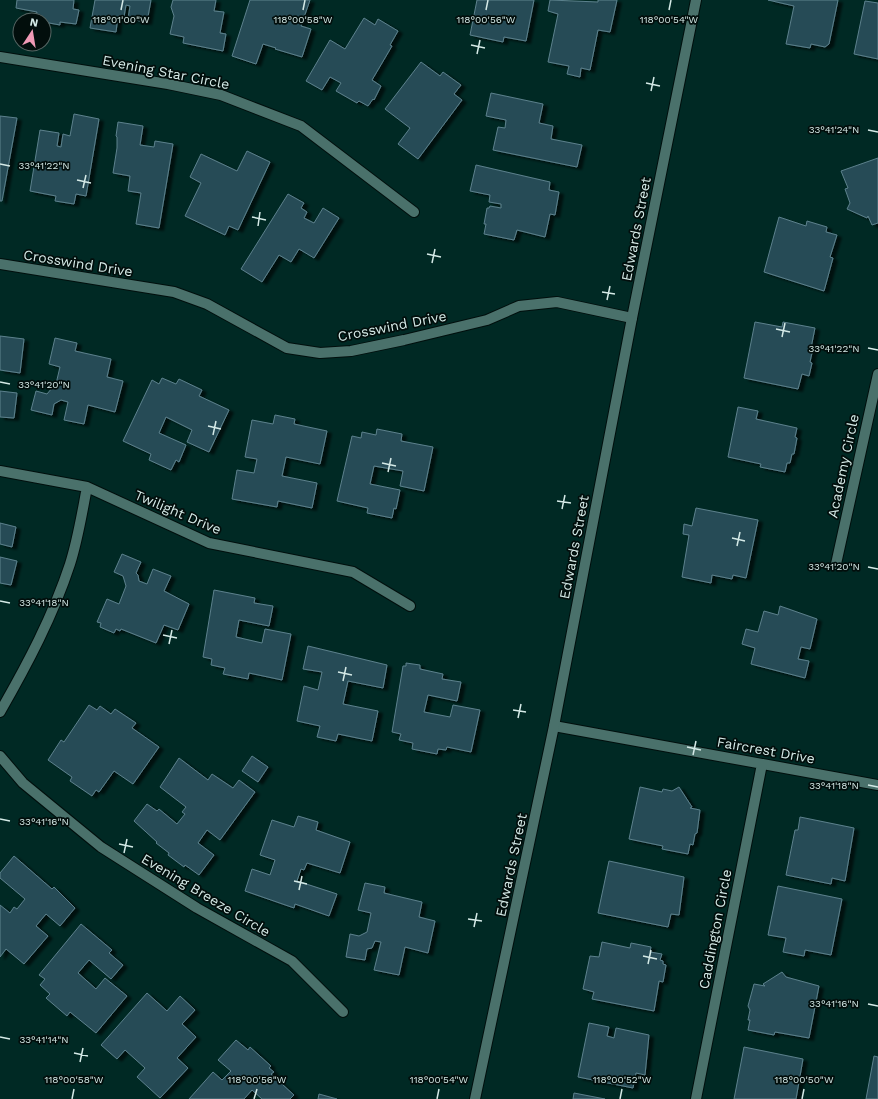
<svg xmlns="http://www.w3.org/2000/svg" width="878" height="1099" font-family="'Work Sans',sans-serif">
<style>
.building{fill:#284c56;stroke:#5c818d;filter:url(#shadow)}
.lines{fill:none;stroke-linecap:round;stroke-linejoin:round}
.minor-casing{stroke:#000f0d;stroke-width:12}
.secondary-casing{stroke:#000f0d;stroke-width:12}
.minor{stroke:#4a716b;stroke-width:10}
.secondary{stroke:#4a716b;stroke-width:10}
.ticks{fill:none;stroke:#d5eae7;stroke-width:1.5}
.labels{text-anchor:middle;dominant-baseline:central;stroke-width:3.5;stroke-linejoin:round;paint-order:stroke}
.street-label{font-size:14px;fill:#d5eae7;stroke:#020e0c}
.ticks-label{font-size:10px;text-anchor:middle;fill:#d5eae7;stroke:#020e0c;stroke-width:3.5;stroke-linejoin:round;paint-order:stroke}
</style>
<defs>
<filter id="shadow"><feDropShadow dx="4.5" dy="2.5" stdDeviation="1" flood-color="#0009"/></filter>
</defs>
<rect width="100%" height="100%" fill="#002924"/>
<!-- building -->
<path class="building" d="M17,0H74L73,9L79,10L76,24L60,22V25L44,22V20H35L37,12L16,8Z
M95,0H151L147,22L128,19L130,6L126,5L124,17L118,16L116,32L90,28Z
M173,0H216L214,11L224,12L220,33L226,34L223,51L183,43L184,37L170,34L174,16L171,7Z
M250,0H310L301,26L311,29L302,57L275,49L276,48L263,44L256,64L232,56Z
M477,0H534L526,41L504,37L503,42L470,35Z
M550,0L598,2V0H617L610,32L598,30L590,70L581,68L580,77L567,74L569,66L548,62L558,14L548,11Z
M768,0H838L829,44L825,47L811,44L810,48L786,44L794,6Z
M865,1L878,3V59L854,54Z
M364,18L375,25L378,19L398,31L390,45L392,46L372,80L381,86L374,100L373,99L368,106L359,101L357,103L336,91L341,83L330,77L322,90L306,81L330,40L345,49Z
M421,62L440,76L443,72L461,85L454,94L462,100L418,159L398,144L410,128L385,109Z
M491,93L543,104L539,123L553,126L551,139L582,145L577,167L493,150L498,127L505,128L506,120L486,116Z
M74,114L99,119L86,196L76,194L74,204L55,201L56,196L30,191L40,130L59,133L57,146L61,147L63,134L70,136Z
M0,116L17,118L2,201H0Z
M118,122L143,126L140,145L154,147L155,141L173,144L159,228L136,224L141,193L128,191L130,176L113,173L117,148V137L116,136Z
M247,151L270,162L238,230L229,226L225,235L185,216L201,183L190,177L201,154L237,171Z
M878,158V223L872,225L868,216L867,218L847,209L850,203L845,189L848,188L841,171Z
M476,165L550,182L549,190L559,192L555,215L550,214L545,237L517,230L514,240L484,234L486,224H484L487,208H489L490,206L501,208V204L489,202L490,195L470,191Z
M288,194L304,203L301,208L307,212L304,218L314,223L323,208L339,218L314,258L299,249L291,262L279,255L262,282L241,269Z
M779,217L806,226L807,221L827,227L826,232L837,235L830,257L833,258L824,291L764,272Z
M755,322L782,327L783,322L815,328L811,348H813L810,362L812,363L809,376L802,374L798,389L744,378Z
M0,336L24,339L20,373L0,370Z
M55,338L77,343L75,351L111,359L107,377L123,381L115,412L88,405L84,424L64,420L68,402L61,400L54,404L52,415L31,410L36,391L47,394L52,388H55L60,367L49,364Z
M162,378L176,384L179,379L202,390L199,396L229,410L209,452L187,442L192,430L166,417L159,433L186,445L179,462L176,460L171,470L149,460L151,454L123,441L152,380L159,384Z
M0,391L17,393L14,418L0,417Z
M738,407L758,411L756,419L797,428L795,437L797,438L794,454H792L790,463H787L785,472L760,467L761,464L728,457Z
M275,415L295,419L294,424L327,431L320,464L286,457L282,476L317,483L312,508L278,501L277,507L232,499L237,470L254,473L257,459L245,457L252,420L273,424Z
M377,429L402,434L401,441L433,447L424,491L400,486L403,471L374,466L370,484L400,490L396,509L394,508L392,518L367,513L368,508L337,501L352,436L361,438L362,432L376,435Z
M696,508L758,520L746,578L733,575L732,579L712,575L711,583L682,577L689,535L683,534L684,524L692,526Z
M0,523L16,527L12,547L0,544Z
M122,554L141,562L136,573L138,575L139,581L147,584L153,569L171,576L164,591L189,604L178,630L164,625L156,643L121,629L120,631L116,629L114,633L100,627L101,623L97,622L107,599L119,604L126,586L123,576L114,572Z
M0,557L17,561L11,585L0,583Z
M214,590L255,598L254,603L273,606L269,626L239,620L236,637L262,643L265,629L291,634L282,680L249,673L248,679L223,674L225,668L211,665L212,659L203,657Z
M780,606L817,619L810,649L801,647L798,659L809,661L805,678L751,664L755,648L742,644L746,629L758,632L764,611L778,615Z
M308,646L387,665L383,688L348,681L343,704L378,711L372,741L338,734L336,741L317,737L320,726L297,721L304,686L318,690L322,672L303,669Z
M406,663L420,665V669L443,674L442,679L461,682L457,701L428,695L424,712L450,717L453,705L480,710L471,752L447,747L446,750L438,749L437,754L412,749L413,743L399,740L401,734L392,732L403,666H406Z
M89,705L97,710L100,706L111,714L115,709L136,723L132,728L159,747L133,784L114,771L99,792L96,790L92,796L70,781L72,777L48,760L61,740L64,742Z
M252,756L268,767L258,782L242,771Z
M179,758L208,780L212,774L233,788L239,780L255,792L220,840L207,830L198,843L214,855L199,875L185,865L184,867L168,855L169,853L156,843L157,842L134,821L147,804L157,811L159,809L177,824L185,814L182,812L186,807L160,787Z
M640,787L662,792L663,789L672,791L679,787L692,807L690,808L700,810L697,833L695,834L693,845L690,844L688,854L662,849L663,846L629,839Z
M298,816L318,822L316,830L350,842L340,873L307,863L304,870L301,869L297,881L337,894L329,916L295,904L294,908L245,891L252,869L270,875L275,860L260,855L272,820L294,827Z
M800,817L854,828L845,881L832,878L831,884L786,875L795,830H798Z
M14,856L52,889L54,887L75,908L60,926L46,914L36,926L48,936L24,964L6,949L0,957V905L10,913L14,907L17,909L25,899L0,878V873Z
M609,861L684,877L679,915L671,914L668,927L598,913Z
M365,883L385,887L384,893L422,902L419,917L435,921L428,953L405,947L399,975L374,970L381,942L375,941L372,948L367,949L365,960L346,957L350,934L359,936L367,932L371,913L358,910Z
M778,886L842,899L831,955L805,950L804,956L783,952L786,938L768,935Z
M81,924L112,950L109,953L123,965L111,979L89,960L78,973L96,989L105,978L127,996L96,1033L70,1012L67,1016L46,998L50,994L40,985L45,979L39,975Z
M602,942L630,948L631,943L651,947L650,952L662,954L660,960L663,961V964L666,965L663,982L659,981L654,1011L592,999L594,992L583,989L590,956L599,957Z
M782,972L786,977L819,986L809,1038L775,1032L774,1035L748,1030L750,1020H748L750,1010L748,1006L754,984L765,986L763,984Z
M147,993L167,1011L180,996L195,1010L182,1024L196,1037L177,1058L188,1068L160,1098L137,1077L145,1068L125,1050L117,1059L101,1045Z
M589,1023L609,1027L607,1036L614,1038L616,1028L649,1035L645,1075L636,1073L633,1088L578,1077Z
M236,1040L248,1050L250,1047L271,1066L269,1068L274,1072L271,1074L294,1095L290,1099H262L252,1090L244,1099H189L213,1072L222,1080L231,1071L218,1060Z
M744,1047L803,1059L796,1099H734Z
M874,1056L878,1057V1099H866Z
M574,1093L605,1099H573Z
M319,1094L337,1099H318Z"/>
<g class="lines">
<defs>
<path id="minor" d="M0,57L168,84L221,95L301,126L414,212
M0,264L174,292L207,304L287,348L320,353L351,351L404,340L487,320L519,306L557,302L632,318
M0,471L87,487L209,543L353,572L410,606
M836,564L878,374
M0,712C27,665 53,616 70,564C78,539 82,513 87,487
M554,726L878,785
M0,756L23,783L101,847L197,908L292,961L343,1012
M696,1099L762,764"/>
<path id="secondary" d="M475,1099L554,726L632,318L696,0"/>
</defs>
<!-- minor casing -->
<use href="#minor" class="minor-casing"/>
<!-- secondary casing -->
<use href="#secondary" class="secondary-casing"/>
<!-- minor -->
<use href="#minor" class="minor"/>
<!-- secondary -->
<use href="#secondary" class="secondary"/>
</g>
<!-- ticks -->
<path class="ticks" d="M121,10L123,0M303,10L305,0M486,10L488,0M669,10L671,0M471,45L485,48M477,54L480,40M646,83L660,86M651,91L654,77M868,130L878,132M0,164L10,166M77,180L91,183M83,188L86,175M252,217L266,220M258,226L260,212M427,254L441,257M432,263L435,249M602,292L615,294M607,300L610,286M776,329L790,332M782,337L785,323M868,348L878,350M0,382L10,384M208,426L221,429M213,435L216,421M382,463L396,466M388,472L391,458M557,501L571,503M562,509L565,495M732,538L745,541M737,546L740,532M868,567L878,569M0,601L10,603M163,635L177,638M169,644L172,630M338,672L352,675M343,681L346,667M513,710L526,712M518,718L521,704M687,747L701,750M693,755L696,741M868,785L878,787M0,819L10,821M119,844L133,847M124,853L127,839M294,881L307,884M299,890L302,876M468,919L482,921M474,927L477,913M643,956L657,959M648,964L651,950M868,1004L878,1006M0,1037L10,1039M74,1053L88,1056M80,1062L83,1048M72,1099L74,1089M254,1099L257,1089M437,1099L439,1089M620,1099L622,1089M802,1099L804,1089"/>
<g class="labels">
<!-- street labels -->
<g class="street-label">
<text transform="translate(166 72) rotate(11)">Evening Star Circle</text>
<text transform="translate(636 229) rotate(-79)">Edwards Street</text>
<text transform="translate(78 263) rotate(9)">Crosswind Drive</text>
<text transform="translate(392 326) rotate(-11)">Crosswind Drive</text>
<text transform="translate(843 466) rotate(-78)">Academy Circle</text>
<text transform="translate(178 512) rotate(23)">Twilight Drive</text>
<text transform="translate(574 547) rotate(-79)">Edwards Street</text>
<text transform="translate(766 750) rotate(10)">Faircrest Drive</text>
<text transform="translate(511 865) rotate(-78)">Edwards Street</text>
<text transform="translate(206 895) rotate(31)">Evening Breeze Circle</text>
<text transform="translate(715 929) rotate(-79)">Caddington Circle</text>
</g>
</g>
<g class="ticks-label">
<text x="121" y="23">118°01'00"W</text>
<text x="303" y="23">118°00'58"W</text>
<text x="486" y="23">118°00'56"W</text>
<text x="669" y="23">118°00'54"W</text>
<text x="834" y="133">33°41'24"N</text>
<text x="44" y="169">33°41'22"N</text>
<text x="834" y="352">33°41'22"N</text>
<text x="44" y="388">33°41'20"N</text>
<text x="834" y="570">33°41'20"N</text>
<text x="44" y="606">33°41'18"N</text>
<text x="834" y="789">33°41'18"N</text>
<text x="44" y="825">33°41'16"N</text>
<text x="834" y="1007">33°41'16"N</text>
<text x="44" y="1043">33°41'14"N</text>
<text x="74" y="1083">118°00'58"W</text>
<text x="257" y="1083">118°00'56"W</text>
<text x="439" y="1083">118°00'54"W</text>
<text x="622" y="1083">118°00'52"W</text>
<text x="804" y="1083">118°00'50"W</text>
</g>
<!-- north arrow -->
<g transform="translate(32 32) rotate(12)"><circle r="19" fill="#020e0c" stroke="#566664"/>
<path d="M0-3L7 15L0 10L-7 15Z" fill="#f09ab6"/>
<text y="-6" font-size="11" font-weight="bold" text-anchor="middle" fill="#d5eae7">N</text>
</g>
</svg>
